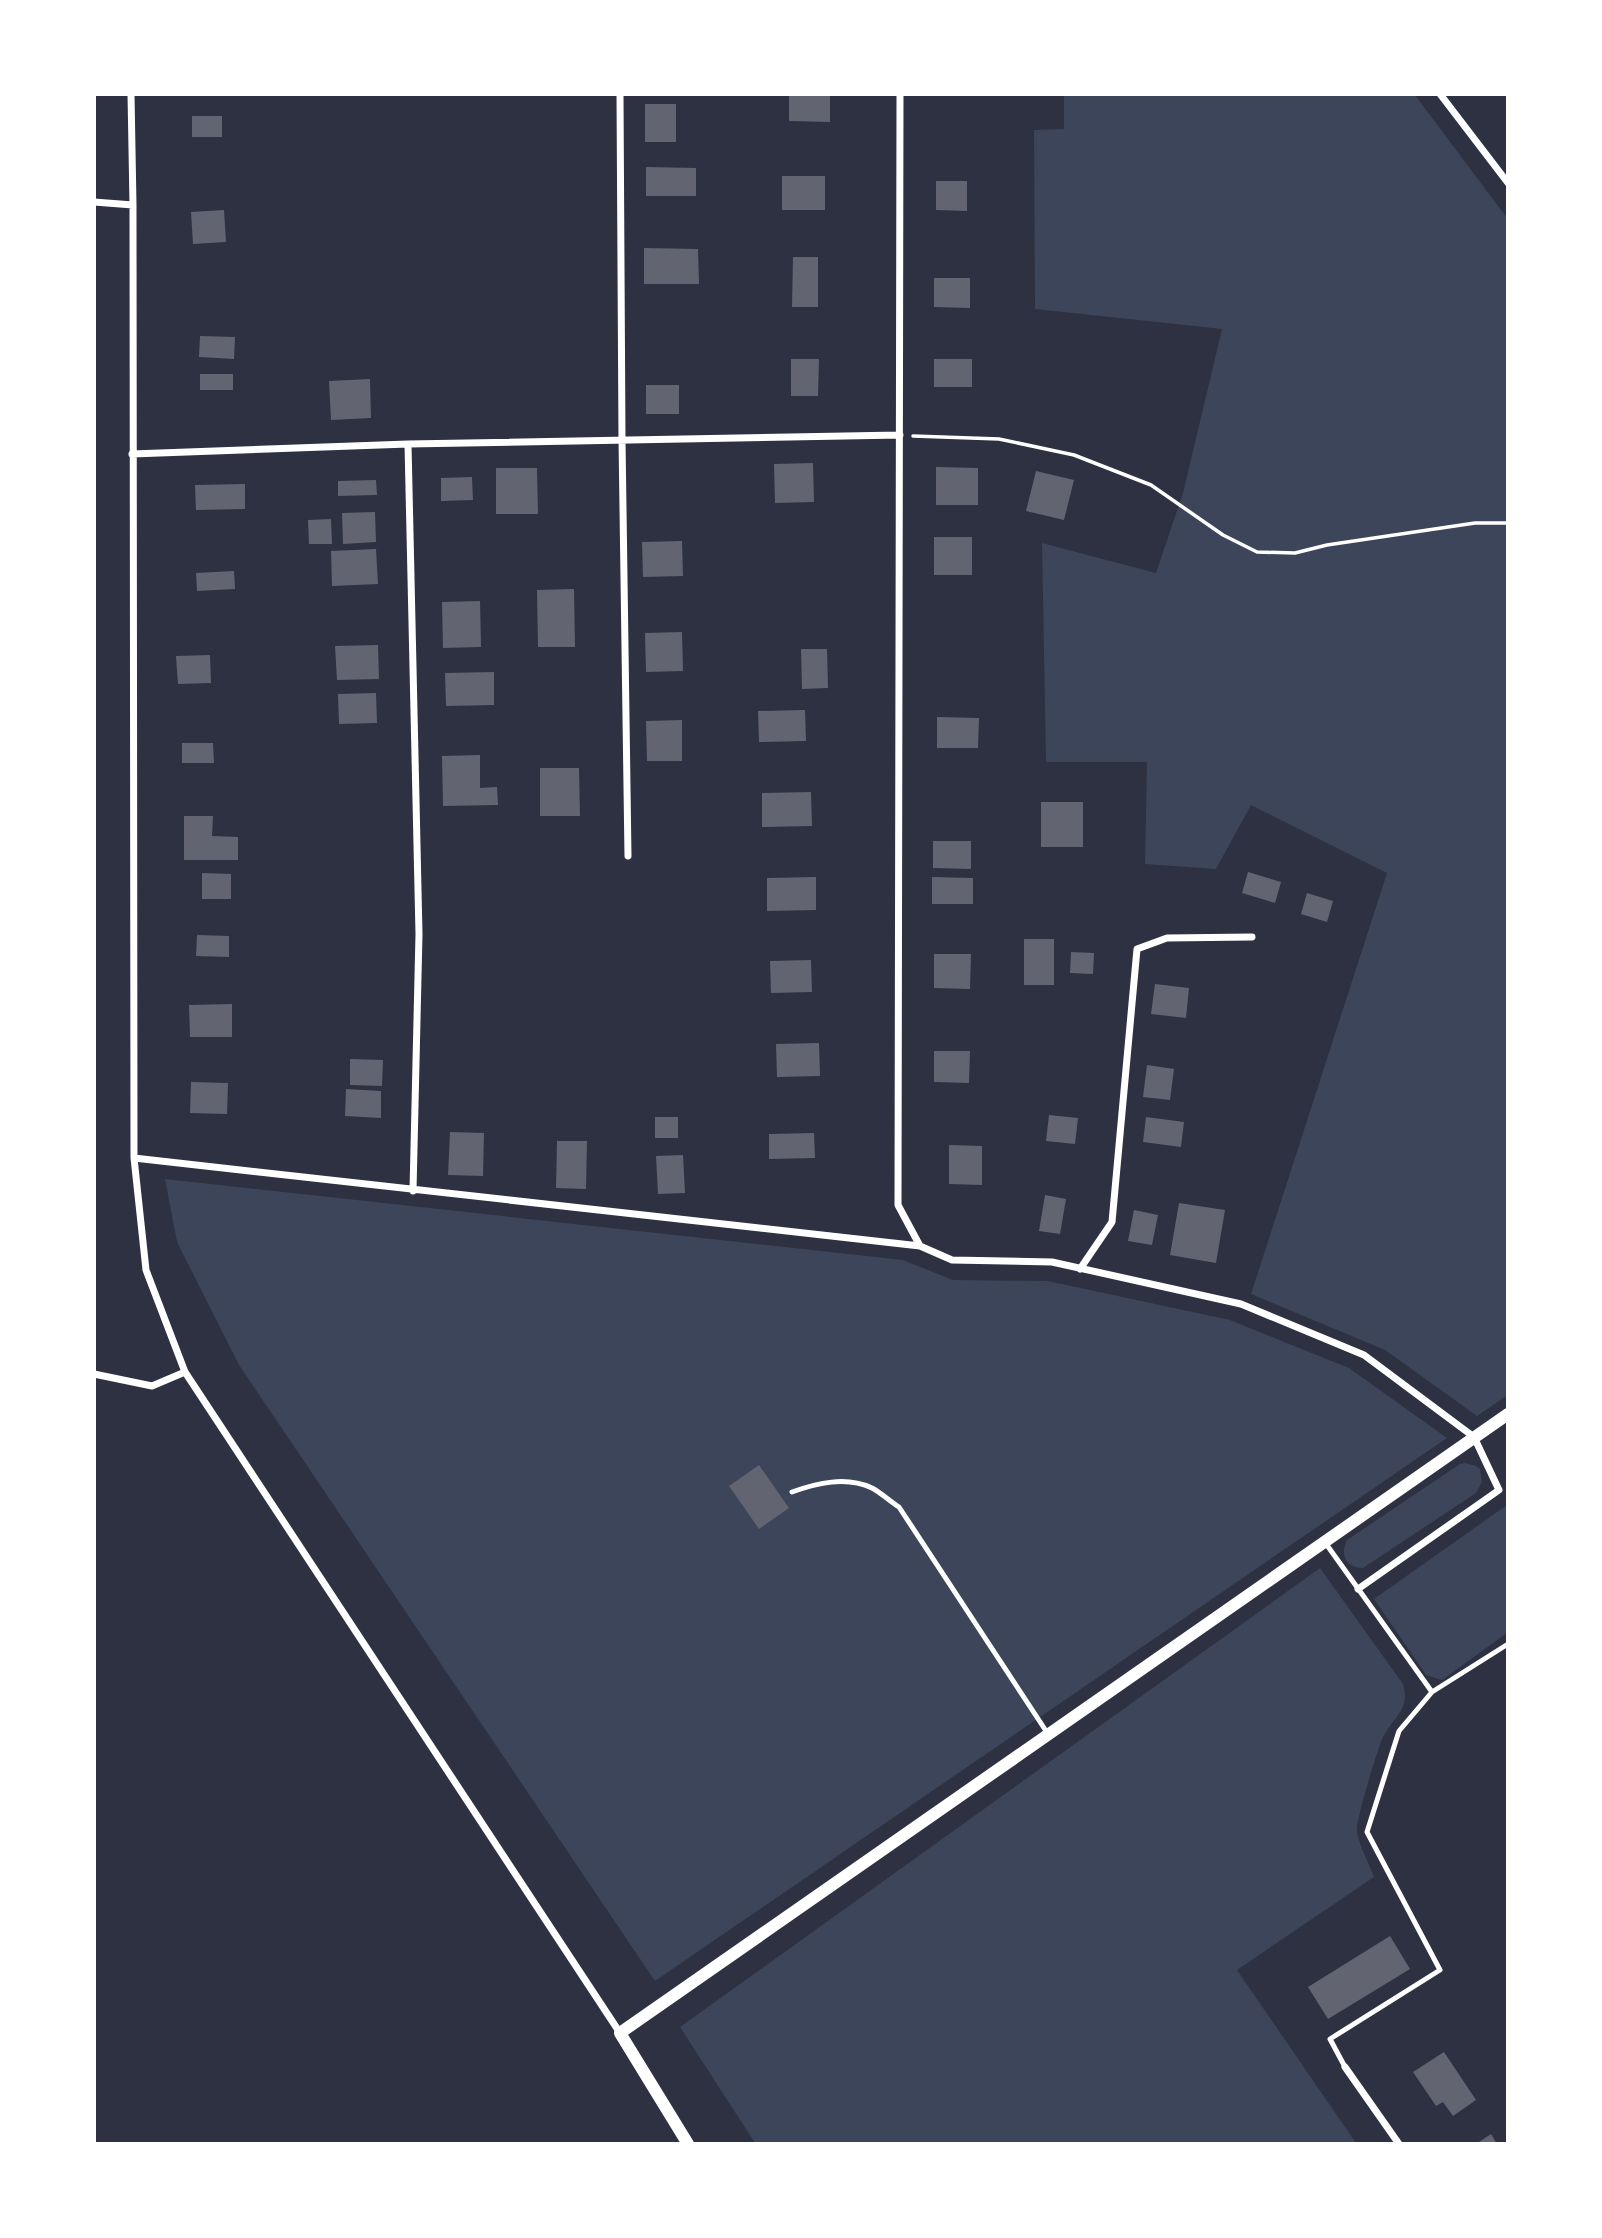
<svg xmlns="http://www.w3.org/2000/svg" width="1602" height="2238" font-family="Barlow,sans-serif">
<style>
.green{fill:#3c4559}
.building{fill:#626471}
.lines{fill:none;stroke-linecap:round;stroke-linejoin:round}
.path{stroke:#fff;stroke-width:3.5}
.service{stroke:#fff;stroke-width:5}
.minor{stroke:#fff;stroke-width:7}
.tertiary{stroke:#fff;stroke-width:12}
</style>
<rect width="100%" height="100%" fill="#2d3142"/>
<!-- green -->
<path class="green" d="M1064,95H1415L1507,218L1508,1395L1477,1416L1385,1350L1251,1294L1387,873L1251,805L1216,869L1145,864L1147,762H1046L1042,543L1156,573L1183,493L1222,329L1035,309L1034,130L1064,129Z
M165,1179L903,1260L953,1280L1048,1281L1230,1320L1349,1368L1447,1438L655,1981L239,1365L177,1242Z
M1465,1463L1476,1466L1480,1469L1482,1482L1476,1493L1363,1568C1347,1568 1339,1555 1347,1540L1460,1464Z
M1507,1505V1633L1442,1680L1426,1675L1374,1599Z
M1320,1568L1403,1684C1411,1710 1393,1717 1383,1737C1378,1748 1355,1823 1357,1831C1359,1846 1369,1863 1374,1877L1237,1970L1356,2143H755L680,2027Z"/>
<!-- building -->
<path class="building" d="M789,94H830V122L789,121Z
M645,104H676V142H645Z
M192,116H222V137H192Z
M646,167L696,168V196H646Z
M782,176H825V210H782Z
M936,181H967V211L936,210Z
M224,210L226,242L193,244L191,212Z
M644,248L698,249L699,284H644Z
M793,257H818V307H792Z
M934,278H970V308L934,307Z
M200,336L235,337L234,359L199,357Z
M791,359H819L818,396H791Z
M934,359H972V387H934Z
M200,374H233V390H200Z
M370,379L371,418L331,420L329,381Z
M646,385H679V414H646Z
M813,463L814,502L775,503L774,464Z
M936,467L978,468V505H936Z
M496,468H537L538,514H496Z
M1036,471L1074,480L1064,520L1026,511Z
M472,477L473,500L441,501V478Z
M376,480L377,495L338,496V481Z
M245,484V509L196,510L195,485Z
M375,512L376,542L343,544L342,513Z
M331,519L332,544H309L308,520Z
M934,537H972V575H934Z
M682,541L683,576L643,577L642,542Z
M376,549L378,584L332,586L331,551Z
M234,571L235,589L197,591L196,573Z
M574,589L575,647H538L537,590Z
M480,601L481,647L443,648L442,602Z
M682,632L683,671L646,672L645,633Z
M378,645L379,679L337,680L335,646Z
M801,649H827L828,688L802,689Z
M210,655L211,683L178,684L176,656Z
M494,672V705L446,706L445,673Z
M376,693L377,723L339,724L338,694Z
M805,710L806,741L759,742L758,711Z
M937,717L979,718L978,748H937Z
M682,720V761H647L646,721Z
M182,743H213L214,763H182Z
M480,755V788L497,787L498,805L443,806L442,756Z
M540,768H579L580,816H540Z
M811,792L812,826L762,827V793Z
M1041,802H1083V847H1041Z
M184,816H213L212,836L238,837V860H184Z
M933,841H971V869L933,868Z
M1248,872L1281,882L1275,903L1242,893Z
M202,873L231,874V899H202Z
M816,877V910L767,911V878Z
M932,877L973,878V904H932Z
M1307,893L1333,901L1327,922L1301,914Z
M197,935L229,936V957L196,956Z
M1024,939H1054V985H1024Z
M1071,952L1094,953L1093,974L1070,973Z
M934,954H971L970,989L934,988Z
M811,960L812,992L771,993L770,961Z
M1155,984L1189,988L1186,1018L1151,1014Z
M232,1004V1037H190L189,1005Z
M819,1043L820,1076L777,1077L776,1044Z
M934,1051H970L969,1083L934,1082Z
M350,1059L383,1060L382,1086L350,1085Z
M1147,1065L1174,1069L1170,1100L1143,1097Z
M191,1082L228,1083L227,1114L190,1113Z
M346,1089L381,1091V1118L345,1116Z
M1049,1115L1078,1118L1075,1144L1046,1141Z
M655,1117H678V1138H655Z
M1146,1117L1184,1122L1181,1147L1143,1142Z
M450,1132L484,1133L483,1176L448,1175Z
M814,1133L815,1158L769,1159V1134Z
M557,1141H587L586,1189L556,1188Z
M949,1145L982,1146V1185L949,1184Z
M683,1155L685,1193L658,1194L656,1156Z
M1045,1195L1066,1199L1060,1234L1039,1231Z
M1179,1203L1225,1210L1216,1263L1170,1255Z
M1134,1210L1158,1215L1152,1245L1128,1241Z
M759,1465L789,1508L759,1529L729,1486Z
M1390,1936L1410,1969L1328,2019L1308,1987Z
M1444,2052L1476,2100L1453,2116L1443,2102L1436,2106L1413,2072Z
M1491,2134L1497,2144H1476Z"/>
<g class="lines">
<!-- path -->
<path class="path" d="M913,436L999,439L1074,455L1151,485L1223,535L1257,552L1295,553L1327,545L1475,523H1508"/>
<!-- service -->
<path class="service" d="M792,1492C817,1483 846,1476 872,1488C881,1493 890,1501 899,1507L1048,1734
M1324,1541L1432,1692L1399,1731L1367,1832L1440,1970L1330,2039L1345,2067
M1432,1692L1508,1644"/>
<!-- minor -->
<path class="minor" d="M131,94L133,205L134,1158L146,1270L185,1372L620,2033
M620,94L622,439L628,856
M900,94L898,1205L920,1246L952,1260L1052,1262L1241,1304L1364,1355L1474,1437L1499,1490L1358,1589
M1440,94L1508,183
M94,202L133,205
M408,444L419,934L413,1191
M132,454L408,444L900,435
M134,1158L920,1246
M1080,1269L1112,1222L1137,949L1167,938L1252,937
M94,1374L152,1386L185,1372
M1345,2067L1399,2144"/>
<!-- tertiary -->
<path class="tertiary" d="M688,2144L620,2033L1508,1414"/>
</g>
<!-- border -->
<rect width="1602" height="2238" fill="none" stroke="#ffffff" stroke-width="192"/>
</svg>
